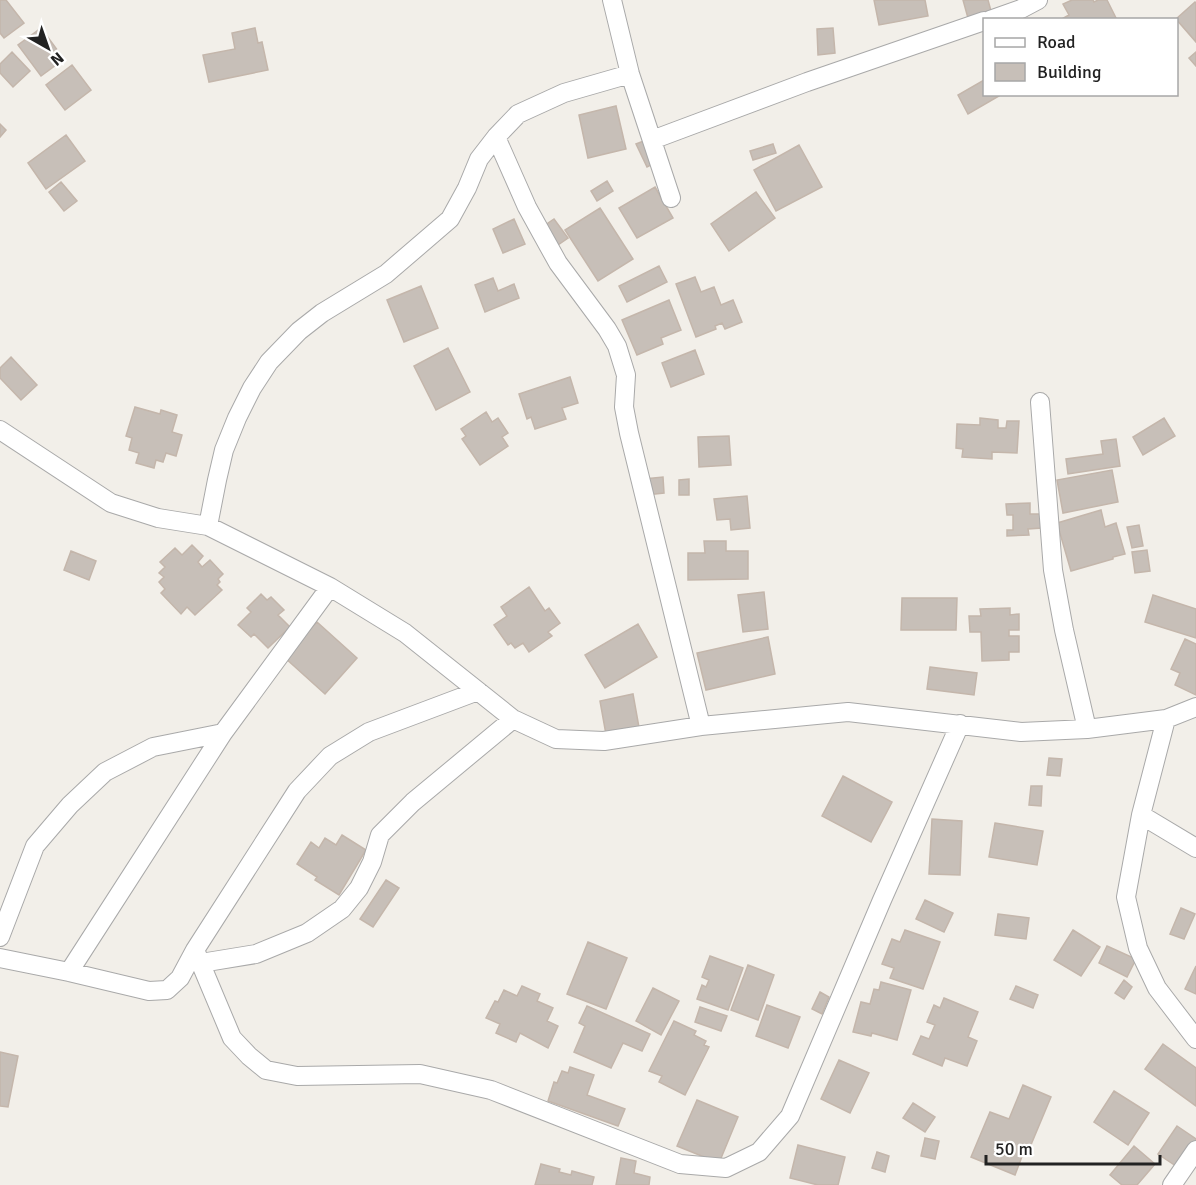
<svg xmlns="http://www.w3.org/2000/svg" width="1196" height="1185" font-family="Signika,sans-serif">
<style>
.building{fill:#c7bfb8;stroke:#c4b6ab;stroke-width:1.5}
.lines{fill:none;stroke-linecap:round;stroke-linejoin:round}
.minor-casing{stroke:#a9a9a9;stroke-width:20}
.minor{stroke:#fff;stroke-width:18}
</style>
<rect width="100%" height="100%" fill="#f2efe9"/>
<!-- building -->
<path class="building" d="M0,0H6L24,23L4,38L0,33Z
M874,0H925L928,16L879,25Z
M963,0H988L991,11L968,18Z
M1072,0H1093L1094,2L1098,0H1107L1117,20H1060L1069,15L1063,4Z
M1195,2L1196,3V42L1176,19Z
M41,28L64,59L41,76L18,45Z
M255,28L258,43L262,42L268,70L209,82L203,55L235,49L232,33Z
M833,28L835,53L818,55L817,29Z
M12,52L30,71L13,87L0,73V64Z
M1196,52V66L1189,58Z
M72,65L91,90L65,110L46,85Z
M984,80V94H998L999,96L968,114L958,95Z
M616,106L626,149L588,158L579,115Z
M0,124L6,130L0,137Z
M66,135L85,161L46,189L28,163Z
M649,139L659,161L647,167L636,144Z
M773,144L776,153L753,160L750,151Z
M799,145L822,187L776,211L754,170Z
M607,181L613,191L597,201L591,191Z
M61,182L77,201L64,211L49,192Z
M655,187L673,218L637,238L619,208Z
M756,192L775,218L729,251L711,224Z
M600,208L633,259L598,281L565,230Z
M514,219L525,244L503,253L493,229Z
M554,219L568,238L555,247L541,228Z
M659,266L667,282L627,302L619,286Z
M695,277L701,292L714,287L721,305L733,300L742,322L725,329L722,323L715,326L716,329L696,337L676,284Z
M493,278L498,291L514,284L519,298L485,312L475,285Z
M421,286L438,328L404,342L387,300Z
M669,300L681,330L661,338L663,344L637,355L622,320Z
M448,348L470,392L436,410L414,366Z
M695,350L704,374L671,387L662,363Z
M11,357L37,385L21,400L0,378V368Z
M570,377L578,403L562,408L566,419L535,429L531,417L527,419L519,394Z
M135,407L160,414L161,410L177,415L172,432L182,435L176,456L166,453L163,462L156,460L154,468L136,463L139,453L129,450L132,438L126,436Z
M486,412L492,422L498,418L508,433L502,437L508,446L480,465L462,439L466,436L461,429Z
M980,418L998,420V428H1006L1007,421H1019L1017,453L992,452V459L962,457L963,449L956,448L957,424L980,425Z
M1164,418L1175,436L1143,455L1133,437Z
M729,436L731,465L699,467L698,437Z
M1116,439L1120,466L1068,474L1066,459L1103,454L1101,441Z
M1112,470L1118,502L1063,513L1057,480Z
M663,477L664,493L646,495L644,479Z
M689,479V495H679V480Z
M747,496L750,528L731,530L730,519L717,520L714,499Z
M1030,503V514H1041L1042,528L1028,529L1029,535L1007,536V530H1013V515H1007L1006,504Z
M1101,510L1105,527L1116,523L1125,554L1113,557V559L1071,571L1057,523Z
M1139,525L1143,546L1132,548L1127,527Z
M704,541H726V551H748V579L688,580V553H705Z
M192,545L203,556L198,562L202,567L210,560L223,574L218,579L220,582L217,585L222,590L195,615L187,607L181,614L161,593L165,589L159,582L164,577L159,573L165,567L160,562L175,548L182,555Z
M1147,550L1150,571L1135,573L1132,552Z
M71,551L96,561L89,580L64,570Z
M529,587L545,611L549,608L560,623L548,632L552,636L529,652L523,643L515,648L511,643L508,645L494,625L507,616L501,607Z
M764,592L768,629L743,632L738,595Z
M261,594L267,600L271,597L284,610L278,615L290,627L268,648L254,634L251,637L238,625L251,612L247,608Z
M1153,595L1196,609V638L1145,622Z
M902,598H957L956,630H901Z
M1010,608V615L1019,614V630H1009V636H1019V652H1009V660L982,661L981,632H970L969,616H981L980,609Z
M317,622L357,658L325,694L284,657Z
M638,624L657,657L605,688L585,655Z
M768,637L775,674L706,690L697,653Z
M1185,639L1196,644V695L1175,685L1180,673L1171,669Z
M930,667L977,673L974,695L927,689Z
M633,694L640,733L607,740L600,701Z
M1049,758L1062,759L1060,776L1047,775Z
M843,776L892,802L871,842L822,816Z
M1031,786H1042L1041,806L1029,805Z
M932,819L962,821L960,875L929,874Z
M995,823L1043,831L1037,865L989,857Z
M342,835L366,850L339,895L315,880L317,877L297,864L311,842L319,848L325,838L336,845Z
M386,880L399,888L373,927L360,919Z
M925,900L953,913L944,932L916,919Z
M1181,908L1195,914L1184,939L1170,934Z
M998,914L1029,918L1026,939L995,935Z
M905,930L940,942L923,989L890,978L894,968L882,964L892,939L900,942Z
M1073,930L1100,947L1081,976L1054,960Z
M588,942L627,958L606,1009L567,994Z
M1107,946L1136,959L1127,977L1099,963Z
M710,956L743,968L728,1010L697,999L702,985L706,987L709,980L702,977Z
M748,965L774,975L758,1020L731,1010Z
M1196,966V994L1185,989Z
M1124,980L1132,987L1124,999L1115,993Z
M881,982L911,990L897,1040L872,1033L871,1036L853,1032L861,1002L870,1004L874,989L879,990Z
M522,986L540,994L537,1001L553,1008L547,1021L558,1026L548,1048L520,1033L516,1042L496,1033L500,1024L486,1018L495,1001L498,1002L504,990L517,996Z
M1016,986L1038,995L1033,1008L1010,999Z
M653,988L679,1001L661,1035L636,1021Z
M820,992L829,997L822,1014L812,1009Z
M944,998L978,1012L968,1037L977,1041L967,1066L945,1058L942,1066L913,1054L921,1036L929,1039L935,1025L927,1022L934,1005L940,1008Z
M767,1005L800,1017L788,1048L756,1036Z
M587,1006L650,1034L642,1051L623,1043L611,1068L574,1052L585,1026L579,1023Z
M700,1007L727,1016L721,1031L695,1022Z
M674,1021L696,1031L694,1035L706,1041L704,1045L709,1047L685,1095L659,1082L662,1076L649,1071Z
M1163,1044L1196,1068V1106L1145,1069Z
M0,1052L18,1056L8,1107L0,1106Z
M839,1060L869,1073L850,1113L821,1099Z
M570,1067L594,1075L587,1095L625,1109L618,1126L548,1101L554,1082L557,1083L562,1071L568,1073Z
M1023,1085L1051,1097L1030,1147L1026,1146L1015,1175L971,1157L990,1112L1009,1119Z
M1114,1091L1149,1113L1128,1145L1094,1122Z
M697,1100L738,1117L719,1163L677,1146Z
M913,1103L935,1117L925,1132L903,1118Z
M1177,1126L1196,1139V1143L1179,1168L1158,1154Z
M925,1138L939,1141L935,1159L921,1156Z
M798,1145L845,1157L838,1185H818L790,1178Z
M1134,1146L1155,1164L1137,1185H1122L1110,1175Z
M877,1152L889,1156L885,1172L872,1168Z
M621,1158L636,1161L634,1173L650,1177L649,1185H616Z
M541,1164L560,1169L559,1172L571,1175L572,1171L594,1177L592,1185H535Z"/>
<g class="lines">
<defs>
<path id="minor" d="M612,0L630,74L671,198
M990,20L1021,9L1038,0
M496,137L527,207L558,263L607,329L617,346L626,375L624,407L629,433L701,726
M652,140L807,82L984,21
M1040,402L1053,570L1064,630L1087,729
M0,430L111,503L158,518L208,526L330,587L405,633L513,719L556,739L604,741L701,726L848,712L1021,732L1087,729L1166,719L1196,707
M208,526L217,480L224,450L237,418L252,388L269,362L299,331L322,313L386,274L450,219L467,188L479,159L496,137L518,114L564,93L630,74
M1166,719L1141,815L1126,897L1138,948L1157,988L1196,1039
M1141,815L1196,848
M0,937L35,846L70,805L105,772L153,747L223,733
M195,950L232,1038L249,1056L266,1070L297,1076L420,1074L491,1090L680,1164L726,1168L759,1152L790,1116L882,900L960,724
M0,958L69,972L149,991L167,990L180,978L195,950L297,791L330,756L369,732L478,691
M201,963L256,954L307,933L342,909L359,888L372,862L380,835L413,802L513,719
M69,972L223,733L330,587
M1172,1185L1196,1150"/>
</defs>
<!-- minor casing -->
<use href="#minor" class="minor-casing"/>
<!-- minor -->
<use href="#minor" class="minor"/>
</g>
<!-- legend -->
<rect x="983" y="18" width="195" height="78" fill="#ffffff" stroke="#a7a7a7" stroke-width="1.5"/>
<rect x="995" y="38" width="30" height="9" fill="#ffffff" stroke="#a7a7a7" stroke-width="1.5"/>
<text x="1037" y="48" font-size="18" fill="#222222">Road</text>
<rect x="995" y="63" width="30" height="18" fill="#c7bfb8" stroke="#a7a7a7" stroke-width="1.5"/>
<text x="1037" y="78" font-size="18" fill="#222222">Building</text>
<!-- north arrow -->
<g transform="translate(48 48) rotate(140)" stroke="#ffffff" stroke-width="4.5" paint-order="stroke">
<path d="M0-4.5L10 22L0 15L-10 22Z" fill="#222222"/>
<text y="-9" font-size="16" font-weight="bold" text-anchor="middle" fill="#222222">N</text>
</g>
<!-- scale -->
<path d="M986 1155v9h174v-9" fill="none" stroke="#222222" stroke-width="3"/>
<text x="995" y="1155" font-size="18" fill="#222222" stroke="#ffffff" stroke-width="4.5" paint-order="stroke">50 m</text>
</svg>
